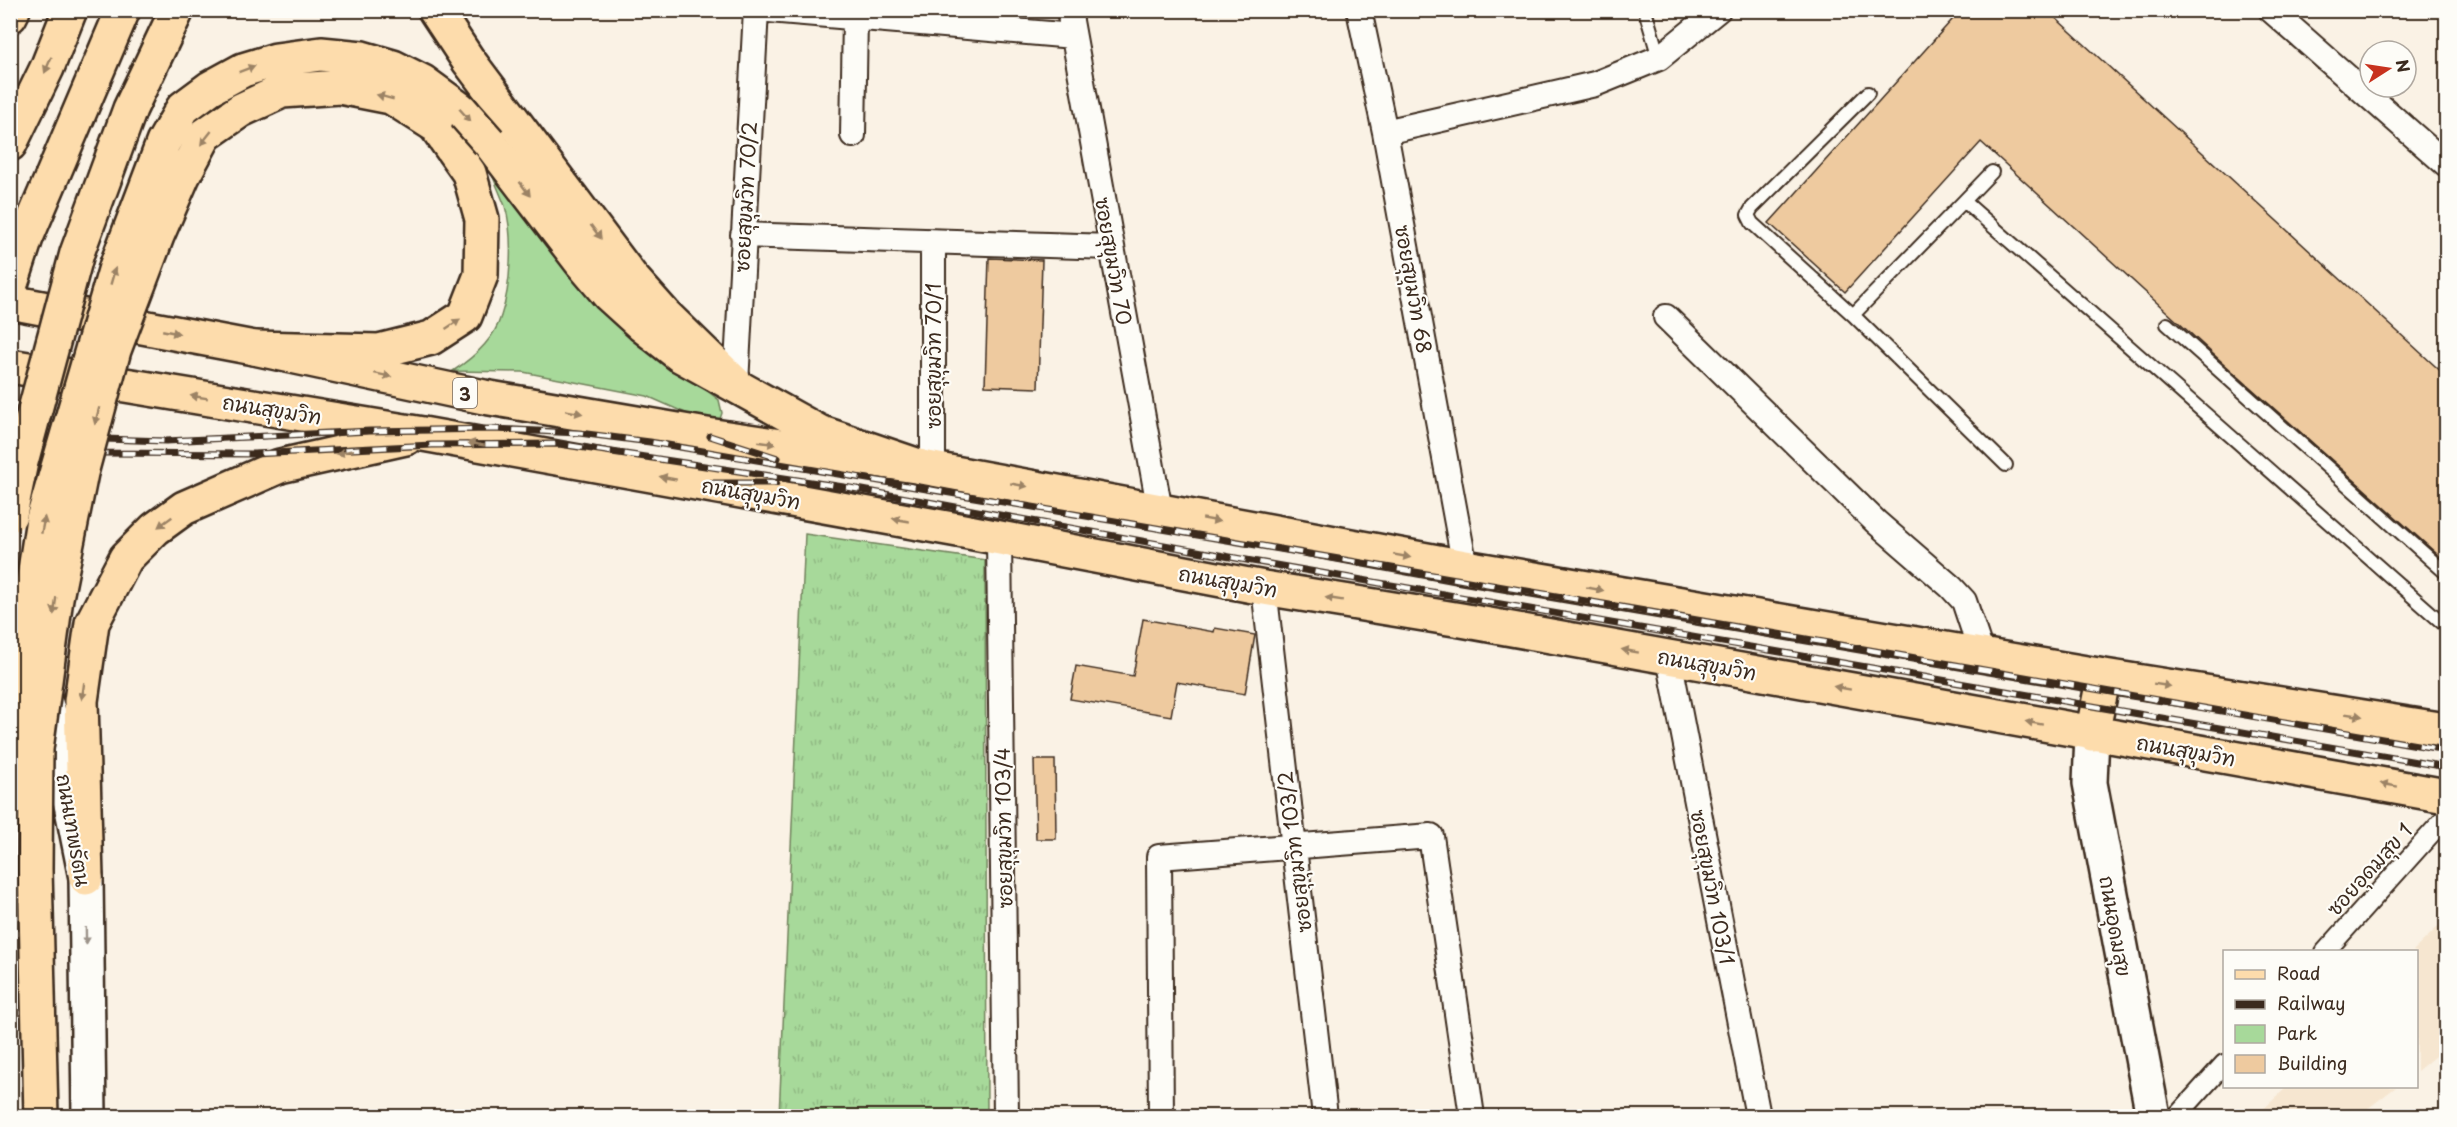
<svg xmlns="http://www.w3.org/2000/svg" width="2457" height="1127" font-family="'Playpen Sans','Playpen Sans Thai',sans-serif">
<style>
.built{fill:#f6e6d0}
.grass{fill:url(#grass-tufts);stroke:#71825c;stroke-width:1.5}
.green{fill:#a7d99a;stroke:#71825c;stroke-width:1.5}
.building{fill:#eeca9f;stroke:#3b2a1e;stroke-width:1.5}
.lines{fill:none;stroke-linecap:round;stroke-linejoin:round}
.service-casing{stroke:#3b2a1e;stroke-width:16}
.pedestrian-casing{stroke:#3b2a1e;stroke-width:22}
.minor-casing{stroke:#3b2a1e;stroke-width:28}
.secondary-casing{stroke:#3b2a1e;stroke-width:38}
.primary-casing{stroke:#3b2a1e;stroke-width:38}
.trunk-casing{stroke:#3b2a1e;stroke-width:38}
.motorway-casing{stroke:#3b2a1e;stroke-width:38}
.service{stroke:#fdfcf7;stroke-width:12}
.pedestrian{stroke:#fdfcf7;stroke-width:18}
.minor{stroke:#fdfcf7;stroke-width:24}
.secondary{stroke:#fdfcf7;stroke-width:33}
.primary{stroke:#fddcac;stroke-width:33}
.trunk{stroke:#fddcac;stroke-width:33}
.motorway{stroke:#fddcac;stroke-width:33}
.rail-casing{stroke:#3b2a1e;stroke-width:7}
.rail{stroke:#fdfcf7;stroke-width:4.5;stroke-dasharray:14;stroke-linecap:butt}
.trunk-bridge-casing{stroke:#3b2a1e;stroke-width:38;stroke-linecap:butt}
.motorway-bridge-casing{stroke:#3b2a1e;stroke-width:38;stroke-linecap:butt}
.trunk-bridge{stroke:#fddcac;stroke-width:33}
.motorway-bridge{stroke:#fddcac;stroke-width:33}
.oneway{fill:#9c8365}
.oneway2{fill:#9c938a}
.labels{text-anchor:middle;dominant-baseline:central;stroke-width:4.5;stroke-linejoin:round;paint-order:stroke}
.shield{fill:#fdfcf7;stroke:#75695f;stroke-width:1.5}
.shield-label{font-size:18px;font-weight:bold;fill:#3b2a1e}
.street-label{font-size:20px;fill:#3b2a1e;stroke:#fdfcf7}
</style>
<defs>
<pattern id="grass-tufts" width="24" height="20" patternUnits="userSpaceOnUse" patternTransform="scale(1.5)"><rect width="24" height="20" fill="#a7d99a"/><path d="M3 7l-1-3M5 7V3M7 7l1-3M15 17l-1-3M17 17v-4M19 17l1-3" fill="none" stroke="#91ba84"/></pattern>
</defs>
<rect width="100%" height="100%" fill="#faf2e5"/>
<filter id="ink" filterUnits="userSpaceOnUse"><feTurbulence type="fractalNoise" baseFrequency=".0167" numOctaves="2"/><feDisplacementMap in="SourceGraphic" scale="12" xChannelSelector="R" yChannelSelector="G"/><feConvolveMatrix kernelMatrix="1 2 1 2 8 2 1 2 1" color-interpolation-filters="sRGB"/></filter>
<g filter="url(#ink)">
<!-- built -->
<path class="built" d="M2446,919V1047L2417,1071L2416,952L2413,951Z
M2287,1087V1086L2396,1087L2358,1116H2256Z"/>
<!-- grass -->
<path class="grass" d="M805,534L985,560L987,1116H779Z"/>
<!-- green -->
<path class="green" d="M489,167L632,333L719,400L722,413L720,419L708,423L647,396L523,372L453,371C473,358 494,340 501,316C511,287 514,236 505,206C500,193 494,180 489,167Z"/>
<!-- building -->
<path class="building" d="M1961,10H2047L2446,376V562L2213,354L1981,142L1845,292L1769,223Z
M989,258L1042,260L1038,388L985,386Z
M1143,619L1214,632L1215,628L1255,635L1245,694L1177,682L1171,716L1070,699L1076,666L1133,676Z
M1034,760H1055L1056,839H1036Z"/>
<g class="lines">
<defs>
<path id="service" d="M1645,10L1659,58
M1964,201L1992,172
M1853,315L1752,223L1748,215L1752,208L1868,93
M2167,324L2446,573
M2006,465L1853,315L1964,201L2446,626"/>
<path id="pedestrian" d="M2325,952L2446,817
M2177,1116L2224,1064"/>
<path id="minor" d="M769,10L1073,36
M1069,10L1160,511
M1359,10L1385,132L1465,567
M2271,10L2446,164
M1385,132L1595,84L1659,58L1718,10
M853,135L855,18
M743,235L1111,247
M933,242V470
M1666,317L1876,522L1951,587L1964,601L1982,655
M736,384L756,10
M999,539L1006,1116
M1264,588L1325,1116
M1669,658L1758,1116
M1161,1116L1159,857L1431,836L1472,1116"/>
<path id="secondary" d="M10,588L27,640
M42,690L59,745L86,878L89,1116
M2092,734L2090,783L2153,1116"/>
<path id="primary" d="M10,302L254,348L484,397L707,435L922,467L1465,567L2104,676L2446,730
M10,366L423,434L958,530L1264,588L1461,620L2446,796
M2092,734L2104,676
M86,878L81,701L92,623L126,558L155,529L184,508L280,466L406,438"/>
<path id="trunk" d="M489,142L581,262L609,295L642,325L680,355L819,432L922,467
M254,348L379,351L431,338L465,316L481,275L482,219L469,173L435,125"/>
<path id="motorway" d="M435,10L468,60L631,277L664,314L736,384
M10,16L13,10
M10,144L47,68L70,10
M10,287L26,238L123,10"/>
</defs>
<!-- service casing -->
<use href="#service" class="service-casing"/>
<!-- pedestrian casing -->
<use href="#pedestrian" class="pedestrian-casing"/>
<!-- minor casing -->
<use href="#minor" class="minor-casing"/>
<!-- secondary casing -->
<use href="#secondary" class="secondary-casing"/>
<!-- primary casing -->
<use href="#primary" class="primary-casing"/>
<!-- trunk casing -->
<use href="#trunk" class="trunk-casing"/>
<!-- motorway casing -->
<use href="#motorway" class="motorway-casing"/>
<!-- service -->
<use href="#service" class="service"/>
<!-- pedestrian -->
<use href="#pedestrian" class="pedestrian"/>
<!-- minor -->
<use href="#minor" class="minor"/>
<!-- secondary -->
<use href="#secondary" class="secondary"/>
<!-- primary -->
<use href="#primary" class="primary"/>
<!-- trunk -->
<use href="#trunk" class="trunk"/>
<!-- motorway -->
<use href="#motorway" class="motorway"/>
<defs>
<path id="rail" d="M10,429L104,439L166,441L370,431L493,429L579,433L650,442L1645,611L2446,750
M710,436L778,458
M10,444L100,453L254,454L432,445L559,444L857,489L1252,561L2446,767
M710,483H776"/>
</defs>
<!-- rail casing -->
<use href="#rail" class="rail-casing"/>
<!-- rail -->
<use href="#rail" class="rail"/>
<defs>
<path id="trunk-bridge" d="M10,791L15,698L43,519L116,267L163,143L183,108L210,88L243,70L276,60L321,54L362,58L393,67L423,82L460,109L489,142
M41,1116L35,869L36,749L56,598L81,473L114,350L157,236L183,176L205,135L241,110L282,91L340,87L391,97L435,125"/>
<path id="motorway-bridge" d="M10,515L21,462L77,253L130,109L177,10"/>
</defs>
<!-- trunk-bridge casing -->
<use href="#trunk-bridge" class="trunk-bridge-casing"/>
<!-- motorway-bridge casing -->
<use href="#motorway-bridge" class="motorway-bridge-casing"/>
<!-- trunk-bridge -->
<use href="#trunk-bridge" class="trunk-bridge"/>
<!-- motorway-bridge -->
<use href="#motorway-bridge" class="motorway-bridge"/>
</g>
<!-- one-way arrows -->
<defs><path id="oneway-solid" d="M-6-.8H1V-3.2L6.5 0L1 3.2V.8H-6Z" transform="scale(1.5)"/></defs>
<g class="oneway">
<use href="#oneway-solid" transform="translate(48 65) rotate(113)"/>
<use href="#oneway-solid" transform="translate(247 69) rotate(-21)"/>
<use href="#oneway-solid" transform="translate(385 97) rotate(-165)"/>
<use href="#oneway-solid" transform="translate(465 115) rotate(48)"/>
<use href="#oneway-solid" transform="translate(206 138) rotate(128)"/>
<use href="#oneway-solid" transform="translate(525 189) rotate(53)"/>
<use href="#oneway-solid" transform="translate(596 232) rotate(53)"/>
<use href="#oneway-solid" transform="translate(113 276) rotate(-74)"/>
<use href="#oneway-solid" transform="translate(453 324) rotate(-34)"/>
<use href="#oneway-solid" transform="translate(171 332) rotate(11)"/>
<use href="#oneway-solid" transform="translate(383 375) rotate(12)"/>
<use href="#oneway-solid" transform="translate(199 397) rotate(-171)"/>
<use href="#oneway-solid" transform="translate(574 412) rotate(10)"/>
<use href="#oneway-solid" transform="translate(97 416) rotate(105)"/>
<use href="#oneway-solid" transform="translate(767 443) rotate(8)"/>
<use href="#oneway-solid" transform="translate(476 444) rotate(-170)"/>
<use href="#oneway-solid" transform="translate(345 452) rotate(167)"/>
<use href="#oneway-solid" transform="translate(668 478) rotate(-170)"/>
<use href="#oneway-solid" transform="translate(1019 485) rotate(10)"/>
<use href="#oneway-solid" transform="translate(901 520) rotate(-170)"/>
<use href="#oneway-solid" transform="translate(1211 520) rotate(10)"/>
<use href="#oneway-solid" transform="translate(165 522) rotate(144)"/>
<use href="#oneway-solid" transform="translate(43 525) rotate(-79)"/>
<use href="#oneway-solid" transform="translate(1402 556) rotate(10)"/>
<use href="#oneway-solid" transform="translate(1595 589) rotate(10)"/>
<use href="#oneway-solid" transform="translate(1334 599) rotate(-171)"/>
<use href="#oneway-solid" transform="translate(55 606) rotate(98)"/>
<use href="#oneway-solid" transform="translate(1630 651) rotate(-170)"/>
<use href="#oneway-solid" transform="translate(2162 685) rotate(9)"/>
<use href="#oneway-solid" transform="translate(1842 688) rotate(-170)"/>
<use href="#oneway-solid" transform="translate(83 691) rotate(98)"/>
<use href="#oneway-solid" transform="translate(2354 715) rotate(9)"/>
<use href="#oneway-solid" transform="translate(2034 723) rotate(-170)"/>
<use href="#oneway-solid" transform="translate(2389 785) rotate(-170)"/>
</g>
<use class="oneway2" href="#oneway-solid" transform="translate(86 936) rotate(89)"/>
</g>
<g class="labels">
<!-- shield labels -->
<rect class="shield" x="453" y="378" width="24" height="30" rx="4.5"/>
<g class="shield-label">
<text x="465" y="393">3</text>
</g>
<!-- street labels -->
<g class="street-label">
<text transform="translate(745 197) rotate(-87)">ซอยสุขุมวิท 70/2</text>
<text transform="translate(1114 261) rotate(80)">ซอยสุขุมวิท 70</text>
<text transform="translate(1414 289) rotate(80)">ซอยสุขุมวิท 68</text>
<text transform="translate(933 356) rotate(-90)">ซอยสุขุมวิท 70/1</text>
<text transform="translate(272 409) rotate(9)">ถนนสุขุมวิท</text>
<text transform="translate(751 493) rotate(10)">ถนนสุขุมวิท</text>
<text transform="translate(1228 581) rotate(10)">ถนนสุขุมวิท</text>
<text transform="translate(1707 664) rotate(10)">ถนนสุขุมวิท</text>
<text transform="translate(2186 750) rotate(10)">ถนนสุขุมวิท</text>
<text transform="translate(1003 828) rotate(-91)">ซอยสุขุมวิท 103/4</text>
<text transform="translate(74 830) rotate(80)">ถนนเทพรัตน</text>
<text transform="translate(1294 852) rotate(-97)">ซอยสุขุมวิท 103/2</text>
<text transform="translate(2369 869) rotate(-48)">ซอยอุดมสุข 1</text>
<text transform="translate(1713 887) rotate(79)">ซอยสุขุมวิท 103/1</text>
<text transform="translate(2116 926) rotate(80)">ถนนอุดมสุข</text>
</g>
</g>
<!-- margin -->
<rect width="2457" height="1127" fill="none" stroke="#fdfcf7" stroke-width="36"/>
<rect x="18" y="18" width="2421" height="1091" fill="none" stroke="#3b2a1e" stroke-width="2" filter="url(#ink)"/>
<!-- legend -->
<rect x="2223" y="950" width="195" height="138" fill="#fdfcf7" stroke="#afa8a0" stroke-width="1.5"/>
<rect x="2235" y="970" width="30" height="9" fill="#fddcac" stroke="#afa8a0" stroke-width="1.5"/>
<text x="2277" y="980" font-size="18" fill="#3b2a1e">Road</text>
<rect x="2235" y="1000" width="30" height="9" fill="#3b2a1e" stroke="#afa8a0" stroke-width="1.5"/>
<text x="2277" y="1010" font-size="18" fill="#3b2a1e">Railway</text>
<rect x="2235" y="1025" width="30" height="18" fill="#a7d99a" stroke="#afa8a0" stroke-width="1.5"/>
<text x="2277" y="1040" font-size="18" fill="#3b2a1e">Park</text>
<rect x="2235" y="1055" width="30" height="18" fill="#eeca9f" stroke="#afa8a0" stroke-width="1.5"/>
<text x="2277" y="1070" font-size="18" fill="#3b2a1e">Building</text>
<!-- north arrow -->
<g transform="translate(2388 69) rotate(78)"><circle r="28" fill="#fdfcf7" stroke="#afa8a0" stroke-width="1.5"/>
<path d="M0-4.5L10 22L0 15L-10 22Z" fill="#c8321e"/>
<text y="-9" font-size="16" font-weight="bold" text-anchor="middle" fill="#3b2a1e">N</text>
</g>
</svg>
